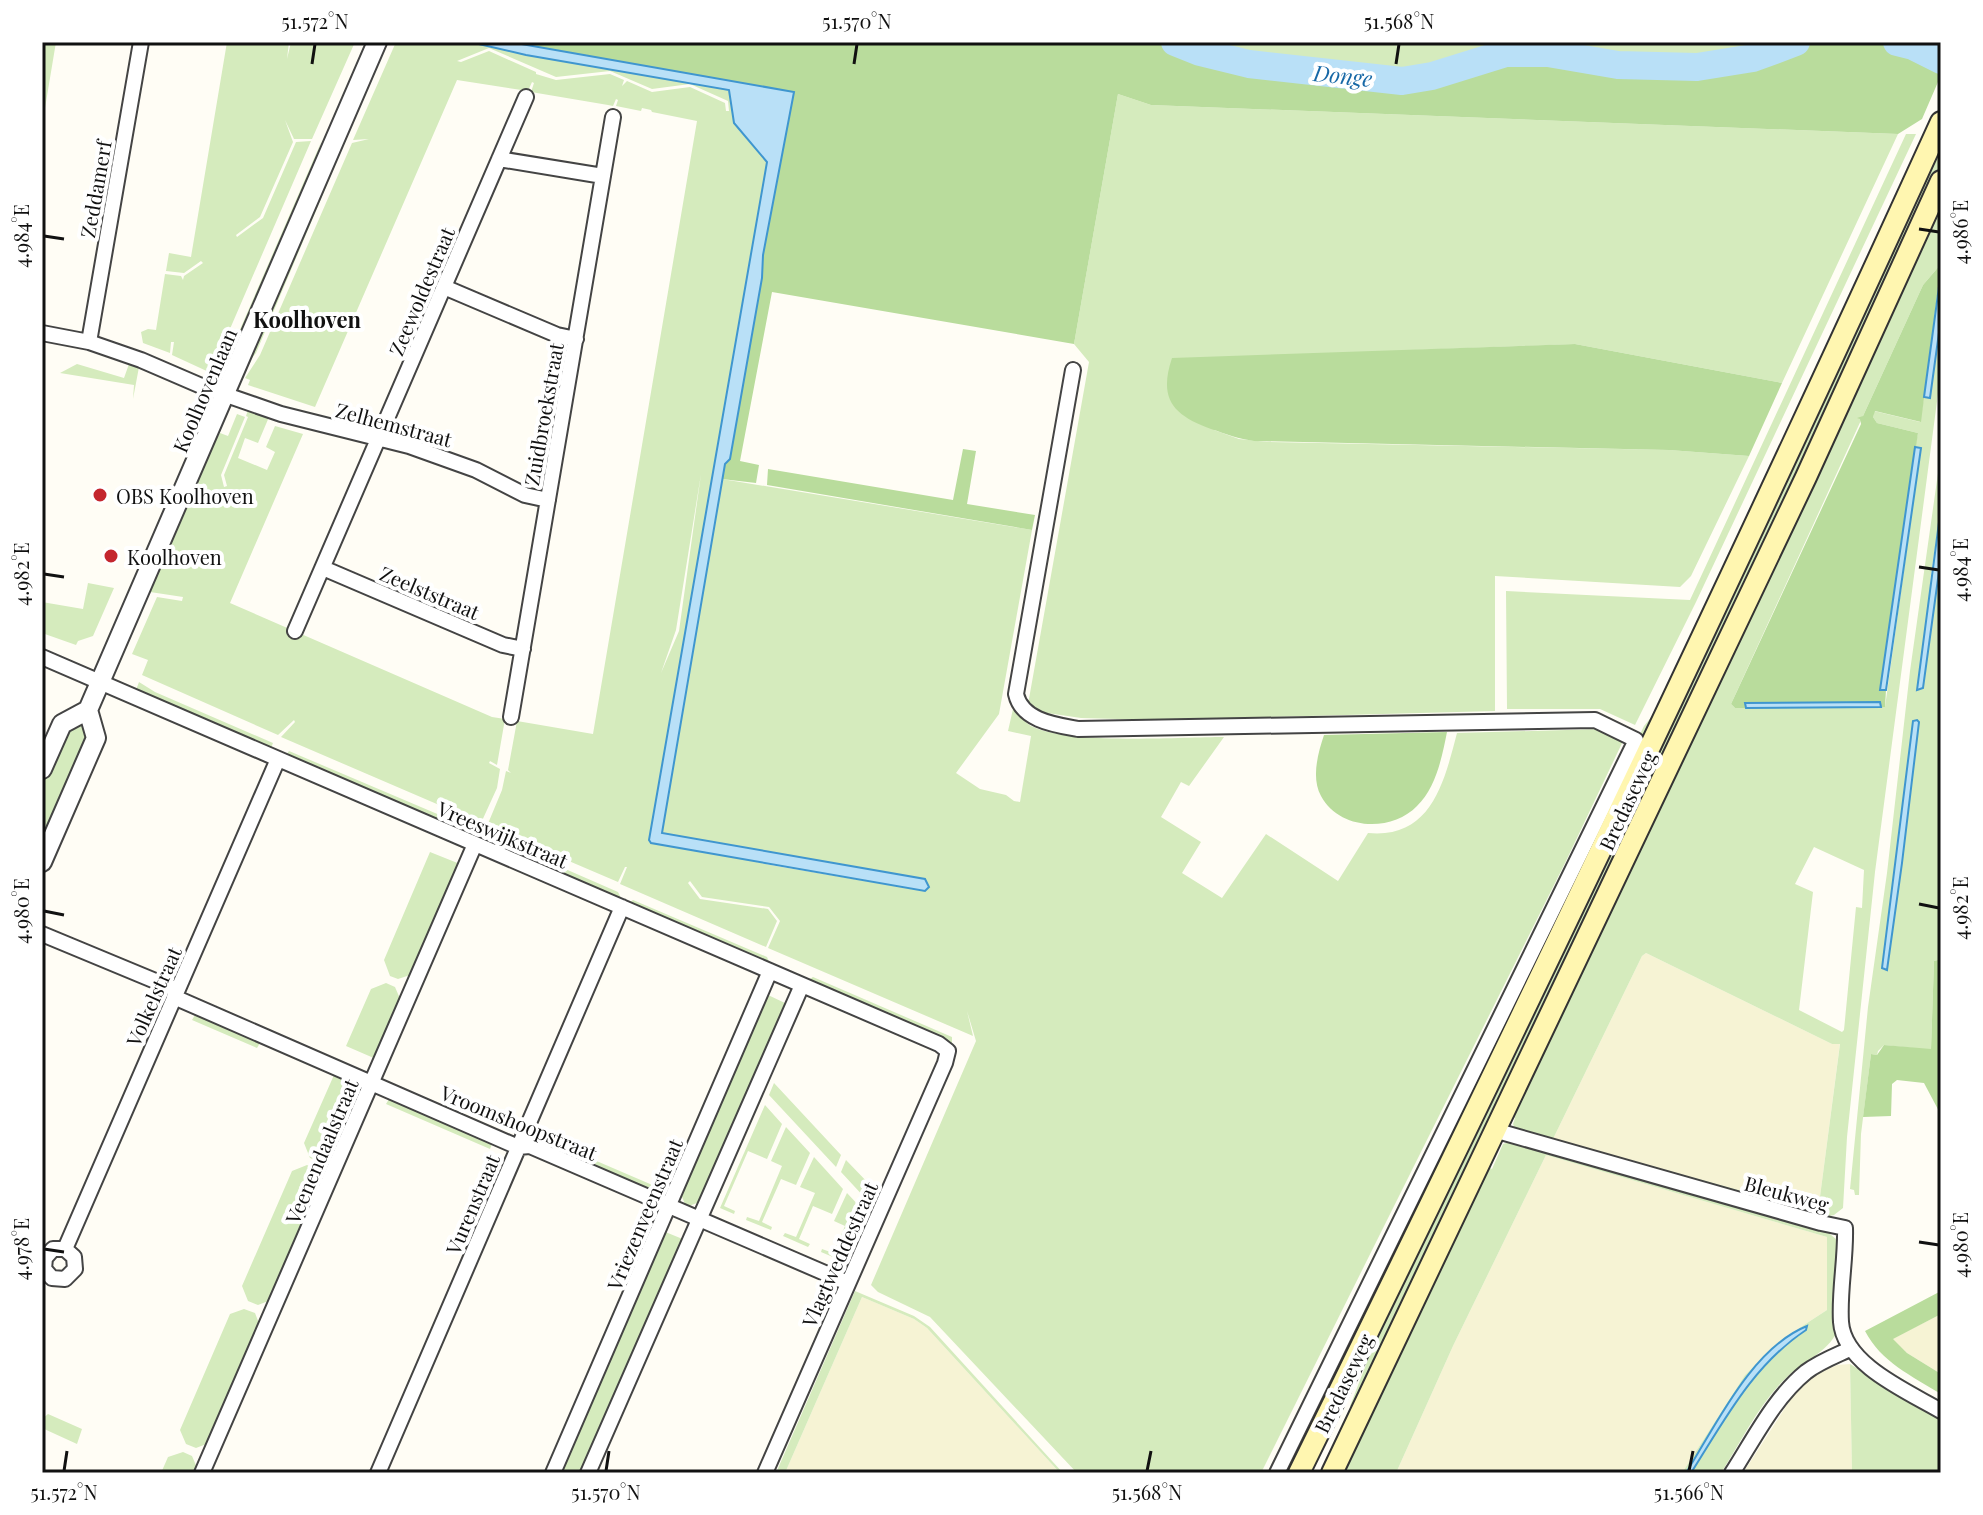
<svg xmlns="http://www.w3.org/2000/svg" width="1983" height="1515" font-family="'Playfair Display',serif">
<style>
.farmland{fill:#f6f3d4}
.green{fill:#d5ebbd;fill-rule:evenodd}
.forest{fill:#b9dc9c}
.water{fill:#b9e0f7;stroke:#3f96cf;stroke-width:2}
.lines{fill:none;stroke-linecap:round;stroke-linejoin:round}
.river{stroke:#b9e0f7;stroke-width:28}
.minor-casing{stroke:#444;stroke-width:18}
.tertiary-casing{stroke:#444;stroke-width:22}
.secondary-casing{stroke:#333;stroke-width:24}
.minor{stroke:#fff;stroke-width:14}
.tertiary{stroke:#fff;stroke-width:18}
.secondary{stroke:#fff6b0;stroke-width:20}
.ticks{fill:none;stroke:#111;stroke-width:3}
.poi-dot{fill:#c4262e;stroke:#fff;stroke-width:3}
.labels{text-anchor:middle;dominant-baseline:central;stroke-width:8;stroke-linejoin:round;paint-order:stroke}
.street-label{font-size:20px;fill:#111;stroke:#fff}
.poi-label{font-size:20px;fill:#111;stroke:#fff;text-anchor:start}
.water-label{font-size:22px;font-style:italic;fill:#1768a6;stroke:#fff}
.neighbourhood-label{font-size:22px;font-weight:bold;fill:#111;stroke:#fff}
.neatline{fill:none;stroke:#111;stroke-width:3}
.ticks-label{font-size:20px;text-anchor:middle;fill:#111}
</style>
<rect width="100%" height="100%" fill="#fffdf5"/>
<!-- farmland -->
<path class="farmland" d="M1646,953L1832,1044L1840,1043L1818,1212L1553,1139L1642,956Z
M1546,1155L1827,1237V1310L1781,1340L1745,1375L1682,1473H1396L1453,1346Z
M862,1297L914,1319L927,1328L1060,1473H785Z
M1941,1314V1374L1907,1353L1892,1339Z
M1850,1364L1852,1473H1743L1794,1394L1816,1374L1837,1365Z"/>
<!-- green -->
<path class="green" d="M42,42H56L44,114L42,113Z
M227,42H289L287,59L291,42H355L312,139H294L285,120L293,142L260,217L236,235L237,237L263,218L296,142L311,141L211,373L172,355L174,342H171L170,353L143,343L141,332L148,329L156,330L165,274L181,276L183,280L184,276L203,263L201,261L184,273L166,271L169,253L191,257Z
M396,42H470L526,55L729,90L734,123L767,162L649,840L776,866L925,891L929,887L652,836L722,479L1032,530L999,714L956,773L980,789L1006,795L1014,801L1020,802L1031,736L1008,731L1013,709C1019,714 1024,722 1031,726C1068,745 1178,737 1224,737L1189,786L1181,782L1161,817L1201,842L1182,873L1222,898L1266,834L1338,881L1368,833C1431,839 1444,783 1457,733L1601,729L1624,739L1566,861L1261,1473H1077L930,1317L878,1292L871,1285L976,1041L967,1011L973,1036L768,948L780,921L769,907L702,897L690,881L688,883L700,899L768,909L777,921L766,947L620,884L627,867H625L618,882L487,826L502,790L506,771L511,773L508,770L517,721L593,734L697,121L652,112L651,110L642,108L641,111L616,106L618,100L616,99L613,106L608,105L531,92L534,83L532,82L528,91L457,80L315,407L248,385L250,380L245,378L260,355L352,143L369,139L353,140ZM489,48L556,77L610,71L652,89L690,84L728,101L729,111H726L725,103L690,87L652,92L627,81L622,86L624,80L610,74L556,80L536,74V72L489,51L461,62L457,61ZM701,474L679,631L661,673L676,630Z
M1188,42H1772L1725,55L1678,58L1618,54L1566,44L1494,47L1394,76L1269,63Z
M1118,94L1151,105L1898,134L1782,383L1575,344L1415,350L1214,430L1239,439L1267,442L1669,450L1749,456L1691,576L1680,587L1495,576V711L1155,720L1081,718L1027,710L1089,362L1074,344Z
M1906,134H1916L1696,602L1635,725L1600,709H1507L1506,591L1690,600Z
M322,140L309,178L232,354L235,341Z
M1941,142V163L1824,418L1355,1409L1350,1406L1379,1331Z
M1920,143L1922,144L1690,644L1300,1453L1287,1473H1282L1644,726L1657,710Z
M342,149L256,353L249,362L331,171Z
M1941,201V264L1923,285L1731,704L1735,708L1885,707L1921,447H1915L1918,433L1877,423L1873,417L1874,411L1920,422L1924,397L1930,398L1941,318V371L1875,872L1847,1137L1843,1208L1834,1215L1825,1217L1516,1133L1513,1124L1515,1118L1510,1116ZM1814,847L1864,870L1862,908L1856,907L1844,1030L1842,1032L1799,1010L1813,892L1795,884ZM1646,953L1832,1044H1840L1818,1212L1553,1139L1642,956Z
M77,364L124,378L129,364L139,367L133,399L134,385L60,373Z
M248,410L269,417L258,443L245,438L238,458L267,470L275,452L266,447L275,426L303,434L230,603L492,717L505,719L497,765L490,761L489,763L500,769L497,788L481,823L281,737L295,722L294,720L278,735L142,675L148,660L132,654L157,597L182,601L183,597L150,592L125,649L123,648L201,467L220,433L228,436L237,414L245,417L221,475L224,487L227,486L224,475L248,417L246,416Z
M1941,452V507L1931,574L1923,688L1941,557V959L1934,961L1931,1050L1884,1045L1878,1051L1877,1055L1871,1054L1861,1134L1859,1195H1855L1854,1190L1850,1189L1868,1007L1887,873L1910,671ZM1914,720L1887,969L1884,970L1882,968Z
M88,583L114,588L93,636L78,641L76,645L42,633V602L83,609Z
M139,682L155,692L273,743L271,748L136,690Z
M81,720L92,737L42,851V780L65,726Z
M289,751L475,830L477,837L286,755Z
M492,837L618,892L622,900L485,841Z
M430,852L460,864L413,974L398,979L390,976L384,960Z
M633,900L767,957L770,964L629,903Z
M813,977L952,1037V1044L807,981Z
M386,983L395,987L401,1001L376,1059L346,1046L371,989Z
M766,994L787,1004L702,1201L689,1206L685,1204L680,1192Z
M195,1015L260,1043L257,1048L192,1020Z
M334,1075L352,1083L358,1099L334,1156L320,1162L310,1158L304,1143Z
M774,1083L841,1155L836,1167L769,1095Z
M389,1099L492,1144L490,1149L386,1104Z
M765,1105L782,1124L767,1159L748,1151L724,1206L735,1211L734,1214L720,1208Z
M786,1127L810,1153L796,1185L781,1179L762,1222L772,1227L771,1230L746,1220L747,1217L759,1221L782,1166L771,1161Z
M550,1141L657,1187L654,1192L547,1146Z
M1512,1141L1825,1230L1836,1239L1839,1326C1832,1351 1804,1360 1786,1378C1759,1404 1741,1442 1721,1473H1691C1724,1421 1753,1365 1806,1330L1803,1327C1748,1363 1720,1419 1686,1473H1682L1745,1375L1781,1340L1827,1310V1237L1546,1155L1453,1346L1396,1473H1343L1486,1166L1492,1169L1503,1144Z
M814,1157L843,1189L832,1214L813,1206L799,1239L810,1244L808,1247L783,1236L785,1233L796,1237L815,1193L800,1187Z
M846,1160L872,1187L866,1199L841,1172Z
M307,1165L316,1170L322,1183L271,1300L258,1305L248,1301L242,1286L292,1171Z
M847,1193L862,1209L840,1260L821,1252L822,1249L833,1253L845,1226L834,1221Z
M663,1231L685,1240L584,1473H558Z
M855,1291L914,1316L930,1327L1063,1473H1060L927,1328L914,1319L862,1297L785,1473H776Z
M244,1309L255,1313L260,1326L209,1443L196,1448L186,1444L180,1430L230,1314Z
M1850,1364L1941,1419V1473H1852Z
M48,1414L82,1429L77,1444L42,1428V1419Z
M183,1452L192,1456L198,1470L196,1473H161L168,1457Z"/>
<!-- forest -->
<path class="forest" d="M510,42H1188L1269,63L1394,76L1494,47L1566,44L1618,54L1678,58L1725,55L1770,42H1941V75L1922,119L1898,134L1151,105L1118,94L1074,344L772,292L740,461L759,465L756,483L722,479L792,95Z
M1941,264L1921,422L1875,411L1873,417L1877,423L1918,433L1880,689L1886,690L1885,707H1881L1880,702L1746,703V708H1735L1731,704L1861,424L1860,419L1857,418L1863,416L1923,285Z
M1575,344L1782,383L1749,456L1669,450L1254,441C1239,439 1226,434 1211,429C1174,415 1158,400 1172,358Z
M963,449L976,451L967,504L1035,515L1032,530L767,485L768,469L953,500Z
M1447,732C1442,757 1436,788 1417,806C1392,832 1340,831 1321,796C1311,778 1318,753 1324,735Z
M1941,959V1115L1924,1083L1897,1080L1892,1084L1891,1116L1863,1117L1871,1054L1877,1055L1884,1045L1931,1049L1934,961Z
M1941,1291V1314L1893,1339L1907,1353L1941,1374V1394C1912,1376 1881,1362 1865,1331Z"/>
<!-- water -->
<path class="water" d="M470,42H510L794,92L763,255L762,278L730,459L725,464L662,833L925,879L929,887L925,891L651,843L649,840L767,162L734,123L729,90L526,55Z
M1941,272V318L1930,398L1924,397Z
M1915,447L1921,448L1886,690H1880Z
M1941,507V557L1923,688L1917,690Z
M1880,702L1881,707L1746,708L1745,703Z
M1917,720L1919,722L1902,863L1887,970L1882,968L1913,721Z
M1807,1326L1806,1330C1753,1365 1724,1421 1691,1473H1686C1716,1425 1752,1348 1807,1326Z"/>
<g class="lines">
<!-- river -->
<path class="river" d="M1175,42L1200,52L1249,64L1402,81L1432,76L1506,53H1548L1618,65L1697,67L1753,58L1796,42
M1897,42L1913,46L1941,60"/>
<defs>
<path id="minor" d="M499,159L603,176
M444,287L557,335L576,339
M42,333L89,342L141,360L206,388L281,414L409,446L476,470L525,495L548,500
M89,342L141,42
M1073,370L1016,694C1022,721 1056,725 1078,729L1595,720L1636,740L1277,1473
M323,568L503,645L523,649
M295,631L526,97
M42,657L939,1044L948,1051L945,1063L765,1473
M511,717L613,117
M42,934L177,990
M174,997L518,1147L530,1146L848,1283
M1494,1130L1821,1223L1845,1228C1846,1259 1839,1291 1841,1322C1844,1365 1909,1392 1941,1411
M65,1249H53L45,1258L44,1269L52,1278L65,1279L75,1269L74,1257L65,1249L278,759
M202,1473L475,844
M378,1473L622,907
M553,1473L770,971
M588,1473L802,985
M1732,1473C1754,1439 1774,1398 1806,1372C1819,1362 1835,1356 1850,1349"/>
<path id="tertiary" d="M42,769L62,724L88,710
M42,862L96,738L88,710L377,42"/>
<path id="secondary" d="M1299,1473C1519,1025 1734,576 1941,122
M1332,1473L1806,477L1941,181"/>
</defs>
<!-- minor casing -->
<use href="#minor" class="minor-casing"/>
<!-- tertiary casing -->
<use href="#tertiary" class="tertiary-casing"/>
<!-- secondary casing -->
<use href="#secondary" class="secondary-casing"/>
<!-- minor -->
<use href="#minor" class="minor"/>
<!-- tertiary -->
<use href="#tertiary" class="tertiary"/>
<!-- secondary -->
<use href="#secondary" class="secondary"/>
</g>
<!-- ticks -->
<path class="ticks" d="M312,64L315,44M854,64L857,44M1396,64L1399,44M1919,229L1939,232M44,236L64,239M1919,567L1939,570M44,574L64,577M1919,904L1939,908M44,911L64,915M1919,1242L1939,1245M44,1249L64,1252M64,1471L67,1451M606,1471L609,1451M1147,1471L1151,1451M1689,1471L1693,1451"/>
<!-- markers -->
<g class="poi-dot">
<circle cx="100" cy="495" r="8"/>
<circle cx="111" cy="556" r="8"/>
</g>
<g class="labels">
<!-- street labels -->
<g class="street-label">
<text transform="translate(95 189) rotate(-80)">Zeddamerf</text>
<text transform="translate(421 291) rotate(-67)">Zeewoldestraat</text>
<text transform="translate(204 390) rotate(-67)">Koolhovenlaan</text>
<text transform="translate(543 414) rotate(-80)">Zuidbroekstraat</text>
<text transform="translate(394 424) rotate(15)">Zelhemstraat</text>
<text transform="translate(430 592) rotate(23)">Zeelststraat</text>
<text transform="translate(1627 800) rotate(-65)">Bredaseweg</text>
<text transform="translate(503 834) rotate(23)">Vreeswijkstraat</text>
<text transform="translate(153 996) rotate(-66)">Volkelstraat</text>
<text transform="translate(519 1122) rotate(22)">Vroomshoopstraat</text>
<text transform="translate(321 1151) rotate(-67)">Veenendaalstraat</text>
<text transform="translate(1787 1193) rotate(15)">Bleukweg</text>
<text transform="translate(472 1204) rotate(-67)">Vurenstraat</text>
<text transform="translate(644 1214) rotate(-67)">Vriezenveenstraat</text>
<text transform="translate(839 1254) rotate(-66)">Vlagtweddestraat</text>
<text transform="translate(1343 1383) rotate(-64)">Bredaseweg</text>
</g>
<!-- poi labels -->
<g class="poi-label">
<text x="116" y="495">OBS Koolhoven</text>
<text x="127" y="556">Koolhoven</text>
</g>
<!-- water labels -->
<g class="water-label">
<text transform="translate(1343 75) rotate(6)">Donge</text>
</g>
<!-- neighbourhood labels -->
<g class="neighbourhood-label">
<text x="307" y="319">Koolhoven</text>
</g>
</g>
<!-- border -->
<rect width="1983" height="1515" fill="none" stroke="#ffffff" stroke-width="88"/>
<rect x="44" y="44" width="1895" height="1427" class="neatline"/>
<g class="ticks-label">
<text x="315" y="29">51.572°N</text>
<text x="857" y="29">51.570°N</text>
<text x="1399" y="29">51.568°N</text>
<text transform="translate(1961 232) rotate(-90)" y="7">4.986°E</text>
<text transform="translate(22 236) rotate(-90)" y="7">4.984°E</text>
<text transform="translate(1961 570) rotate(-90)" y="7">4.984°E</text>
<text transform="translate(22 574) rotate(-90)" y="7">4.982°E</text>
<text transform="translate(1961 908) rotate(-90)" y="7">4.982°E</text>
<text transform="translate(22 911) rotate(-90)" y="7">4.980°E</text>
<text transform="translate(1961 1245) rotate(-90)" y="7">4.980°E</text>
<text transform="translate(22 1249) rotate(-90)" y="7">4.978°E</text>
<text x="64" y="1500">51.572°N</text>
<text x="606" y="1500">51.570°N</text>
<text x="1147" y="1500">51.568°N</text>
<text x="1689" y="1500">51.566°N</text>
</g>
</svg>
